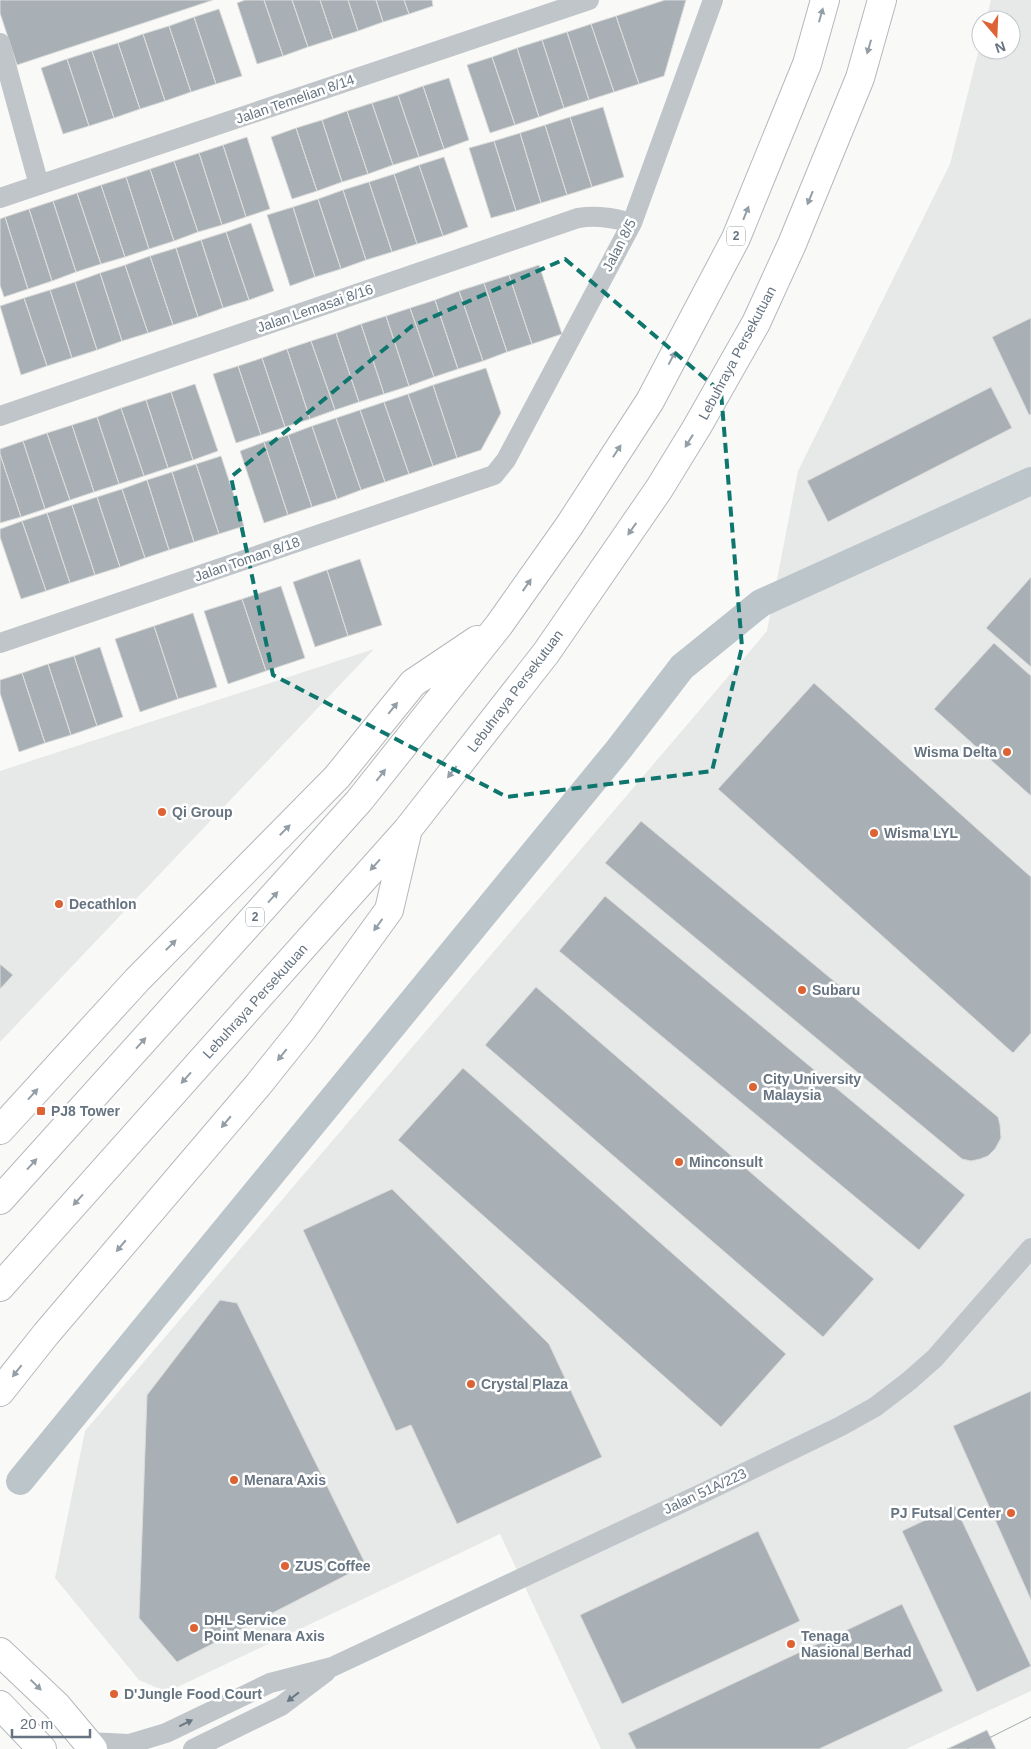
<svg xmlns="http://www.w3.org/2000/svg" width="1031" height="1749" font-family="Arial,sans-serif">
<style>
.built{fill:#e7e8e8}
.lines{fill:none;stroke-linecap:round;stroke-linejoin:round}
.canal{stroke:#bbc5ca;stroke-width:28}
.building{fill:#a8b0b6;stroke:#dbdbd9}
.primary-casing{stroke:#b4b9bd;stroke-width:30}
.highway-casing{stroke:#b4b8bc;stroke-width:30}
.street{stroke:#c0c5c9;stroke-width:20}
.primary{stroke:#fff;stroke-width:28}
.highway{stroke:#fff;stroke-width:28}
.tram{stroke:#a2a9ae;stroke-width:1}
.oneway{fill:#949ea7}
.oneway2{fill:#6a7885}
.marked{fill:none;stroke:#0f766e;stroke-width:4;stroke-dasharray:10 6;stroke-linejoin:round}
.poi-dot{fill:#dd6334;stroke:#fff;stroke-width:2}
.labels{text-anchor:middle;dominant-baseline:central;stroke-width:5;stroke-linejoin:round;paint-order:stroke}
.shield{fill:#fff;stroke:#949ea7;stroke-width:1}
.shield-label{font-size:12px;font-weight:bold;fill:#667481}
.street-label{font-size:14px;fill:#667481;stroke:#fff}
.poi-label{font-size:14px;font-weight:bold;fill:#667481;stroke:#fff;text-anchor:start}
</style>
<rect width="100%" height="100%" fill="#f9f9f7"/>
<!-- built -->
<path class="built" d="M991,0H1031V1691L906,1749H601L500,1534L167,1692L139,1680L55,1578L85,1431L767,631L798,471L950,164L981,41V50H1011V20H986Z
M374,649L0,1042V771Z"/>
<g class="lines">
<!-- canal -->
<path class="canal" d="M20,1481L619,749L682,667L761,603L1031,481"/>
</g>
<!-- building -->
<path class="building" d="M0,0H213L17,65L0,13Z
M245,0H264L283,56L257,64L237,3Z
M264,0H292L308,47L283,56Z
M292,0H320L333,39L308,47Z
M320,0H348L358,31L333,39Z
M348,0H376L383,22L358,31Z
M376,0H404L409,14L383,22Z
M404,0H432L433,6L409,14Z
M665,0H686L664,76L639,84L616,16Z
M219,9L242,76L216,84L194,17Z
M616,16L639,84L614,92L591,24Z
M194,17L216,84L191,92L169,26Z
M591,24L614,92L589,100L567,32Z
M169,26L191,92L165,101L143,34Z
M567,32L589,100L564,108L542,40Z
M143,34L165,101L140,109L118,43Z
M542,40L564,108L539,117L517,48Z
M118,43L140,109L114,118L92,51Z
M517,48L539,117L515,125L492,57Z
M92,51L114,118L89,126L67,59Z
M492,57L515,125L490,133L467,65Z
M67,59L89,126L63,134L41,68Z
M449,78L469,140L444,149L423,86Z
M423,86L444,149L419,157L398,95Z
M398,95L419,157L393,165L372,103Z
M372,103L393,165L368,174L347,111Z
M603,107L624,177L592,187L570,117Z
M347,111L368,174L342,182L322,120Z
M570,117L592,187L567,195L545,125Z
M322,120L342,182L317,191L296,128Z
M545,125L567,195L541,203L520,133Z
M296,128L317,191L292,199L271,137Z
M520,133L541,203L516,211L494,141Z
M247,137L270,209L246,217L223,145Z
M494,141L516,211L491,218L469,148Z
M223,145L246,217L222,225L199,153Z
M199,153L222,225L198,232L174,161Z
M444,157L468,227L443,236L419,165Z
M174,161L198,232L174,241L150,169Z
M419,165L443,236L417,244L394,174Z
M150,169L174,241L149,249L126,177Z
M394,174L417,244L392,252L369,182Z
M126,177L149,249L125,257L101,185Z
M369,182L392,252L366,260L343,190Z
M101,185L125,257L101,264L77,193Z
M343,190L366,260L341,269L318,199Z
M77,193L101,264L76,272L53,201Z
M318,199L341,269L315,277L293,207Z
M53,201L76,272L52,281L29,209Z
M293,207L315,277L290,286L267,215Z
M29,209L52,281L28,289L5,217Z
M5,217L28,289L4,297L0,285V219Z
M251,223L274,291L249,300L226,232Z
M226,232L249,300L223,308L201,240Z
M201,240L223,308L198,317L176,248Z
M176,248L198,317L173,325L150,256Z
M150,256L173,325L148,333L125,265Z
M125,265L148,333L122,341L100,273Z
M539,265L562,334L532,344L509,275Z
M100,273L122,341L97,350L75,282Z
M509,275L532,344L507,352L484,283Z
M75,282L97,350L72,358L50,290Z
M484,283L507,352L483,361L459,291Z
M50,290L72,358L47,366L24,298Z
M459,291L483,361L458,369L435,300Z
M24,298L47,366L21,375L0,306Z
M435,300L458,369L434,377L410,308Z
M410,308L434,377L409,386L386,316Z
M386,316L409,386L384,394L361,324Z
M1031,318V414L1029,415L992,337Z
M361,324L384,394L359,402L336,333Z
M336,333L359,402L335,410L311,341Z
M311,341L335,410L310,419L287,349Z
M287,349L310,419L285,427L262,358Z
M262,358L285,427L261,435L238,366Z
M238,366L261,435L236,443L213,374Z
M486,368L501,413L481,450L457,458L433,385Z
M195,384L218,451L193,460L171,392Z
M433,385L457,458L433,466L408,394Z
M991,387L1012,428L828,522L807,481Z
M171,392L193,460L168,468L146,400Z
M408,394L433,466L409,474L384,402Z
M146,400L168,468L144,476L121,408Z
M384,402L409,474L385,482L360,410Z
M121,408L144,476L119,484L97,417Z
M360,410L385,482L361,490L336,418Z
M97,417L119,484L94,492L72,425Z
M336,418L361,490L337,499L312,426Z
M72,425L94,492L70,500L47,433Z
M312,426L337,499L312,507L288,435Z
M47,433L70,500L45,509L23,441Z
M288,435L312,507L288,515L264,442Z
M23,441L45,509L21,517L0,454V449Z
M264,442L288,515L264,523L240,451Z
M0,454L21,517L0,523Z
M221,456L244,526L219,534L196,464Z
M196,464L219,534L194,542L172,472Z
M172,472L194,542L169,550L147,480Z
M147,480L169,550L145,558L122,489Z
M122,489L145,558L120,567L97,497Z
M97,497L120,567L95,575L72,505Z
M72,505L95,575L70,583L47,513Z
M47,513L70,583L46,591L22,521Z
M22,521L46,591L21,599L0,537V529Z
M360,559L382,625L348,636L327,570Z
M327,570L348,636L315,647L293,582Z
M1031,577V667L986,628Z
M281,586L305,658L266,671L242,599Z
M242,599L266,671L228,684L204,611Z
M193,613L217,687L178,699L154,626Z
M154,626L178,699L140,712L115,639Z
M994,643L1031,676V796L934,709Z
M100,647L123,717L97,726L74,656Z
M74,656L97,726L71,735L48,664Z
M48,664L71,735L45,743L22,673Z
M22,673L45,743L19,752L0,693V680Z
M814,683L1031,877V1033L1013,1053L718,789Z
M641,821L998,1117L1000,1125L1001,1138L995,1149L988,1156L980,1159L971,1161L962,1159L605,863Z
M605,896L965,1195L919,1250L559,951Z
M0,964L13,975L0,989Z
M536,987L874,1279L823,1337L485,1045Z
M463,1068L786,1354L721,1427L398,1140Z
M392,1189L549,1344L602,1457L457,1524L411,1425L396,1431L303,1230Z
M220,1300L237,1303L366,1565L177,1662L139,1618L147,1395Z
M1031,1391V1600L953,1426Z
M955,1506L1031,1666L977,1692L902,1531Z
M758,1531L800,1621L622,1704L580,1615Z
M902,1604L943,1691L819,1749H636L628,1733Z
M987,1730L996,1749H947Z"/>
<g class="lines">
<defs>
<path id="primary" d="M0,1652L57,1706L93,1749
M0,1705L42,1749"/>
<path id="highway" d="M0,1130L137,980L337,777L413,683L477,640
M0,1200L359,801L499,625L569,526L650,401L736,238L807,64L825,0
M0,1287L408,829L546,653L659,489L697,427L756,323L792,244L860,78L882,0
M0,1392L46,1334L258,1085L302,1030L389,910L407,833"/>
</defs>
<!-- primary casing -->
<use href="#primary" class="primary-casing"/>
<!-- highway casing -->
<use href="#highway" class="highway-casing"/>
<!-- street -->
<path class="street" d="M0,43L39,185
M0,198L589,0
M0,416L578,218C598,215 613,218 632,223
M0,643L494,475L506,460L632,223L713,0
M88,1742L129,1744L166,1733L270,1683L332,1667L705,1492L841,1426L875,1407L909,1381L935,1358L1031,1248
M193,1749L281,1706L326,1672"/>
<!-- primary -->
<use href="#primary" class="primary"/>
<!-- highway -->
<use href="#highway" class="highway"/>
<!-- tram -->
<path class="tram" d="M967,1749L1031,1717"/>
</g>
<!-- one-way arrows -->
<defs><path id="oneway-solid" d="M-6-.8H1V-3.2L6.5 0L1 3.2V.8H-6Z" transform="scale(1.25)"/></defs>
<g class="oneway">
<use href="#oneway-solid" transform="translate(821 15) rotate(-74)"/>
<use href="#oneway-solid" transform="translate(869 47) rotate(106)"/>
<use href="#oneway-solid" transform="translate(810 198) rotate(112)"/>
<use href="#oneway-solid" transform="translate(746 213) rotate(-68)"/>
<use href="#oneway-solid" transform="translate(672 358) rotate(-62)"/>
<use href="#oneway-solid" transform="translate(689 441) rotate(122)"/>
<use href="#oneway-solid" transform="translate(617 451) rotate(-57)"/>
<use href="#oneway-solid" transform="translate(632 529) rotate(125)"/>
<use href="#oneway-solid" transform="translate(527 585) rotate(-55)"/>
<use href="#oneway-solid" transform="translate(393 708) rotate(-51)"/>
<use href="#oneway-solid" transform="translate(452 772) rotate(128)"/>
<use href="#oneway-solid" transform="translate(381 775) rotate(-52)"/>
<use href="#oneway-solid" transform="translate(285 830) rotate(-45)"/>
<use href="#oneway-solid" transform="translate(375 865) rotate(132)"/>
<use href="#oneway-solid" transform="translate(273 897) rotate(-48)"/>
<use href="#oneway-solid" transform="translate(378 925) rotate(126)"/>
<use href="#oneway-solid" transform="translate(171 945) rotate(-45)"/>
<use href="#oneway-solid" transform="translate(141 1043) rotate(-48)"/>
<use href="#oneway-solid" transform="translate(282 1055) rotate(129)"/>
<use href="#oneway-solid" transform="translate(186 1078) rotate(132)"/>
<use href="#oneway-solid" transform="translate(33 1094) rotate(-48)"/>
<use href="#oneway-solid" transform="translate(226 1122) rotate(130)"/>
<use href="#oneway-solid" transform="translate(32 1164) rotate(-48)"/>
<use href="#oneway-solid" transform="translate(78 1200) rotate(132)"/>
<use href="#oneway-solid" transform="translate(121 1246) rotate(130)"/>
<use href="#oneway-solid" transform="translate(17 1371) rotate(128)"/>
<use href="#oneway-solid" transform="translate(36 1685) rotate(44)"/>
</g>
<g class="oneway2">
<use href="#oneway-solid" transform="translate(293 1697) rotate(142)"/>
<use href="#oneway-solid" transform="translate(186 1723) rotate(-26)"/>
</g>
<!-- marked area -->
<path class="marked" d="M565,259L721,392L742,647L712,771L507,797L273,675L231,477L412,326Z"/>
<!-- markers -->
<g class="poi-dot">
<circle cx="1007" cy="752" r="5"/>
<circle cx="162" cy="812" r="5"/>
<circle cx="874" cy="833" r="5"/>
<circle cx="59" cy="904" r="5"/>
<circle cx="802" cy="990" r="5"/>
<circle cx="753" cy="1087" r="5"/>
<rect x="36" y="1106" width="10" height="10" rx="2.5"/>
<circle cx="679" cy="1162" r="5"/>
<circle cx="471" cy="1384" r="5"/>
<circle cx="234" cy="1480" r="5"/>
<circle cx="1011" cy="1513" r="5"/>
<circle cx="285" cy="1566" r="5"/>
<circle cx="194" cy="1628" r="5"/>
<circle cx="791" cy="1644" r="5"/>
<circle cx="114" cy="1694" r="5"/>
</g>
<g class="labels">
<!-- shield labels -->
<g class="shield">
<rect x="727" y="226.5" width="18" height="19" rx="4"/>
<rect x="246" y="907.5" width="18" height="19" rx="4"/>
</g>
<g class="shield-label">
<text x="736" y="236">2</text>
<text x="255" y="917">2</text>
</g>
<!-- street labels -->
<g class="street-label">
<text transform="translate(295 99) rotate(-19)">Jalan Temelian 8/14</text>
<text transform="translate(619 245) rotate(-63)">Jalan 8/5</text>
<text transform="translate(315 308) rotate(-19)">Jalan Lemasai 8/16</text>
<text transform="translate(737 353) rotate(-62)">Lebuhraya Persekutuan</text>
<text transform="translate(247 559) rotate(-19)">Jalan Toman 8/18</text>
<text transform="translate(515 691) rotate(-53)">Lebuhraya Persekutuan</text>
<text transform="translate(255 1001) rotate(-48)">Lebuhraya Persekutuan</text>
<text transform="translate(705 1491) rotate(-25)">Jalan 51A/223</text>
</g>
<!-- poi labels -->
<g class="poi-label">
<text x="997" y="752" text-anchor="end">Wisma Delta</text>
<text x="172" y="812">Qi Group</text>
<text x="884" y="833">Wisma LYL</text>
<text x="69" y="904">Decathlon</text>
<text x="812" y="990">Subaru</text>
<text x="763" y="1079">City University<tspan x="763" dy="16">Malaysia</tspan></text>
<text x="51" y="1111">PJ8 Tower</text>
<text x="689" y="1162">Minconsult</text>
<text x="481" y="1384">Crystal Plaza</text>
<text x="244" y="1480">Menara Axis</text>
<text x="1001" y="1513" text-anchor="end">PJ Futsal Center</text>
<text x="295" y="1566">ZUS Coffee</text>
<text x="204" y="1620">DHL Service<tspan x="204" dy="16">Point Menara Axis</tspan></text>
<text x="801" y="1636">Tenaga<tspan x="801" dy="16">Nasional Berhad</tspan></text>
<text x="124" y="1694">D'Jungle Food Court</text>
</g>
</g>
<!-- north arrow -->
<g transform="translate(996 35) rotate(161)"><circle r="24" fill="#ffffff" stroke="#c2c7cd"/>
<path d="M0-4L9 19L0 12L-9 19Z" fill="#dd6334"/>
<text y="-8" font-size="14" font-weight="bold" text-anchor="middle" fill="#667481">N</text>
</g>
<!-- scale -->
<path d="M12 1729v8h78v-8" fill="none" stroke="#667481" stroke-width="2.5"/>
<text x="20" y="1729" font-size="15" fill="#667481" stroke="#ffffff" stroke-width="4" paint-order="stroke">20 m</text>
</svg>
